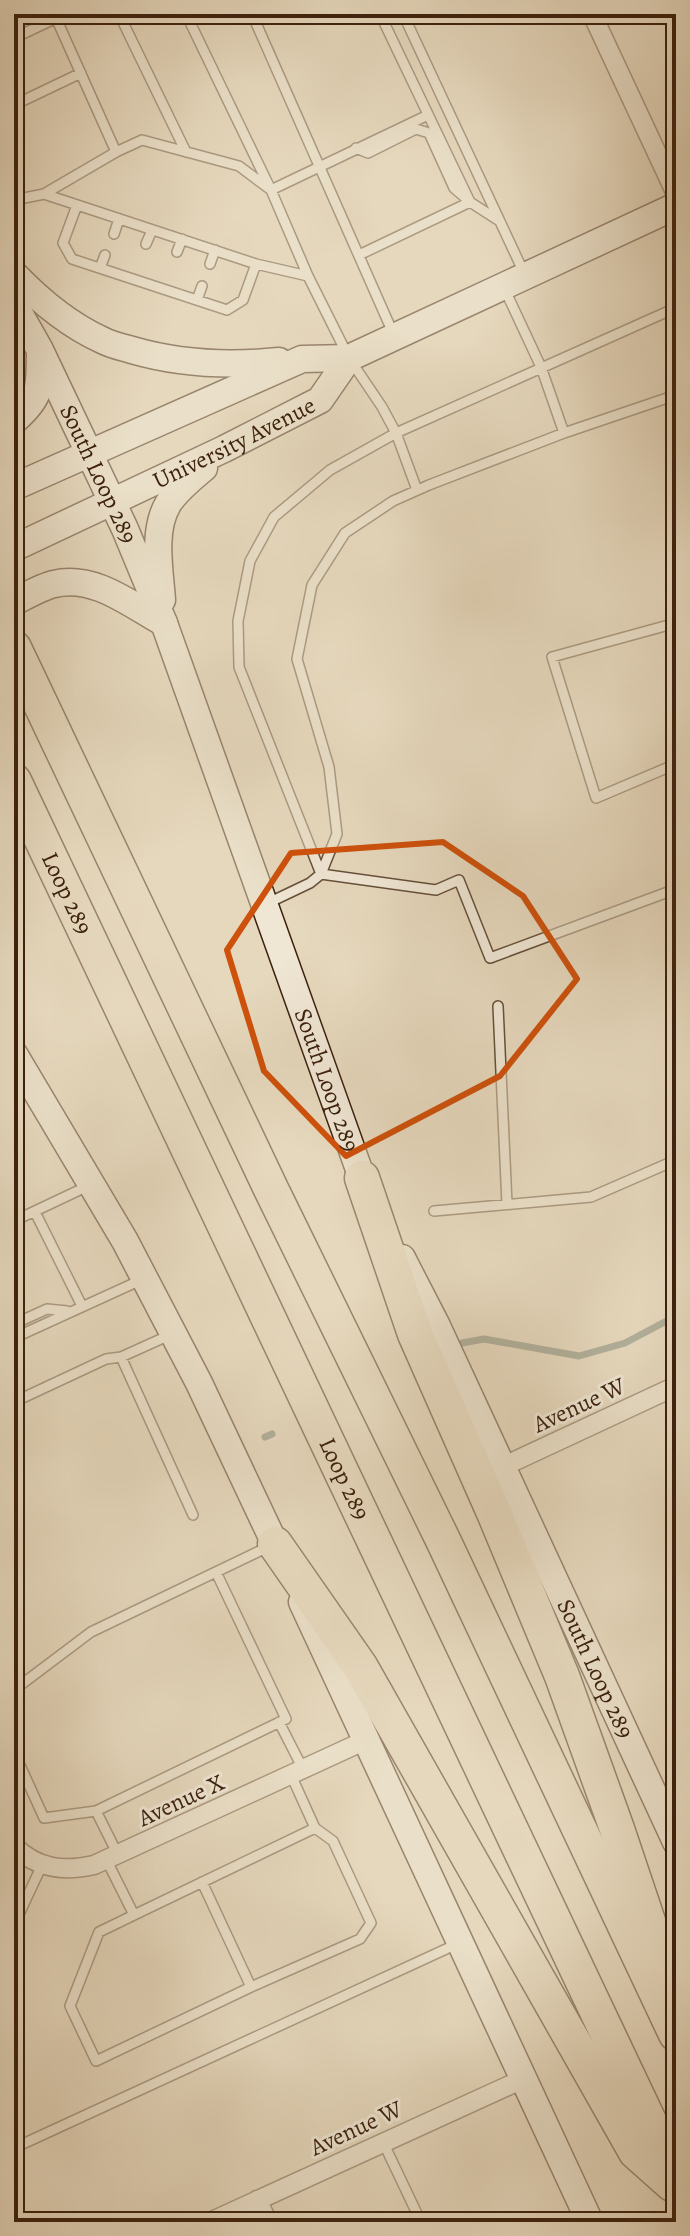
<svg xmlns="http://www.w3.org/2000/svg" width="690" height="2236" font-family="Alegreya,serif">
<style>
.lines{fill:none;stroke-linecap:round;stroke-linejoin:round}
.stream{stroke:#727c71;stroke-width:7}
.lane-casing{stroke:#664f3a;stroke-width:12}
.street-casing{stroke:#664f3a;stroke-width:21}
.secondary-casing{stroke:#3c210e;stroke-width:29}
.highway-casing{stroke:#3c210e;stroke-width:37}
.lane{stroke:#efe6d4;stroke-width:9}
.street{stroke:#efe6d4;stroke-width:18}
.secondary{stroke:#efe6d4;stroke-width:26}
.highway{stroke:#e6d8bd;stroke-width:34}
.marked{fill:none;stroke:#ce510c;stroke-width:6;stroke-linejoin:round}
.labels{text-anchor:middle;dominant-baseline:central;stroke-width:6;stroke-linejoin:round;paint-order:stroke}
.street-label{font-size:24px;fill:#3c210e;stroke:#efe6d4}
</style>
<rect width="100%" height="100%" fill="#e6d8bd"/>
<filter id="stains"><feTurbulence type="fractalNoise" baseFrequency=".0025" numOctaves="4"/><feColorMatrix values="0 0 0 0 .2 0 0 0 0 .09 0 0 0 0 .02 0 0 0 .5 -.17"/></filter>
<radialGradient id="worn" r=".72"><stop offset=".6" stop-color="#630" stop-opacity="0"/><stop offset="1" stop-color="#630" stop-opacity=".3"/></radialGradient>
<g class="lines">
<!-- stream -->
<path class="stream" d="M462,1343L484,1339L579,1356L625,1343L676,1316
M265,1437L272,1434"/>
<defs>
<path id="lane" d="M119,14L186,152
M186,14L271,190L428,115
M252,14L393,333
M380,14L470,202
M403,14L525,275
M56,18L116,152
M14,38L65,14
M14,105L81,73
M356,148L368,153L416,129L429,133L454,188L468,200
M44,194L256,264L308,276
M14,200L44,194L116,152L142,140L239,166L271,190L308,276L349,358L382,407L396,433L417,490
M77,205L63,243L72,259L227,310L243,300L256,264
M114,234L119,219
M146,244L152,230
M177,252L182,239
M359,255L470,202L498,220
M210,264L215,250
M100,268L105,255
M505,290L541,367L564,433
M197,300L202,286
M676,395L564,433L429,485L393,501L345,533L312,585L297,659L329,767L337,834L321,874L436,890L459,880L490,958L676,889
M676,623L552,657L596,798L676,764
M266,904L310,883L321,874L239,667L238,621L250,561L274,517L330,470L396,433L671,310L676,316
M498,1006L507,1204
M434,1211L591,1197L676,1160
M35,1212L82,1306
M14,1221L88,1186
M14,1324L47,1309L67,1311
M14,1338L141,1280
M121,1357L193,1515
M14,1402L106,1359L121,1357L172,1334
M14,1690L91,1632L268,1547
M279,1722L303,1769
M14,1752L44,1818L96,1811L286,1719L216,1572
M96,1811L118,1855
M107,1861L134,1915L315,1828L291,1775
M202,1882L251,1987L360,1939L371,1923L333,1841L315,1828
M134,1915L99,1932L70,2006L96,2061L251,1987
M14,1925L42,1865
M383,2142L421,2222
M14,2148L457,1944"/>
<path id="street" d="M592,14L676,194
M502,1467L676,1386
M14,1846C37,1869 64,1872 94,1865L366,1740
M257,2200L268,2222
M210,2222L523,2079"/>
<g id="secondary">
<path d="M14,274C39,300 69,325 102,340C111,345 122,347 132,350C180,364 230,366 279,361"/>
<path id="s1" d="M14,304L40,350L89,453L125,529L164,623L362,1178L370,1195"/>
<path d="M14,421C42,396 39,389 40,354"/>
<path d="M14,487L302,359L349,358L676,206"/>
<path id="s2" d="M14,548L224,449L320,400L349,358"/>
<path d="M162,600C160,570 152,531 168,504C176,491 192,478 204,468"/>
<path d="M14,602C26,596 41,587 54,584C94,574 131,605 164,623"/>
<path d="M14,1054L125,1241L199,1383L282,1559"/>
<path id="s3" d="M402,1258L437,1326L676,1842"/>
<path d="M302,1602L590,2222"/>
</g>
<g id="highway">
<path d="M14,648L271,1189L443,1540L676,2034"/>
<path id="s4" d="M14,781L676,2178"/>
<path d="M362,1178L415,1334L495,1515L562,1676L617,1829L659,1954"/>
<path d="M275,1544L360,1666L636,2152L672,2184"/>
</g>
</defs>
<!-- lane casing -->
<use href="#lane" class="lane-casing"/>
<!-- street casing -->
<use href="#street" class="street-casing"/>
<!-- secondary casing -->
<use href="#secondary" class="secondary-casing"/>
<!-- highway casing -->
<use href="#highway" class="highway-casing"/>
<!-- lane -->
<use href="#lane" class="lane"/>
<!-- street -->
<use href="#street" class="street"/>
<!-- secondary -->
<use href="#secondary" class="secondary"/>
<!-- highway -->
<use href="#highway" class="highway"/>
</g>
<!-- marked area -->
<path d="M0 0H690V2236H0ZM443,842L523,896L577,979L500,1076L346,1156L264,1071L227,950L291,853Z" fill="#e6d8bd" fill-opacity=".55" fill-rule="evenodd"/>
<path class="marked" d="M443,842L523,896L577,979L500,1076L346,1156L264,1071L227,950L291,853Z"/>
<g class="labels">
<!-- street labels -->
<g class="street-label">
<text stroke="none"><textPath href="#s2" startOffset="244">University Avenue</textPath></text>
<text stroke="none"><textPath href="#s1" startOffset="190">South Loop 289</textPath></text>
<text stroke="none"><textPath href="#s4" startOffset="124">Loop 289</textPath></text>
<text stroke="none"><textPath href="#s1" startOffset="838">South Loop 289</textPath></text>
<text transform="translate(579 1405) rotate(-25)">Avenue W</text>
<text stroke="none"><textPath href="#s4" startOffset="772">Loop 289</textPath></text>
<text stroke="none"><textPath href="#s3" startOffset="454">South Loop 289</textPath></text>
<text transform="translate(181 1800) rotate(-25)">Avenue X</text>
<text transform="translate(356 2128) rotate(-25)">Avenue W</text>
</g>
</g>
<!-- margin -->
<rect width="690" height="2236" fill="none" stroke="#e6d8bd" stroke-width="48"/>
<rect x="16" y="16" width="658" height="2204" fill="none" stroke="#3c210e" stroke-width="4"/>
<rect x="24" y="24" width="642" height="2188" fill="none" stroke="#3c210e" stroke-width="2"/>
<rect width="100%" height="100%" filter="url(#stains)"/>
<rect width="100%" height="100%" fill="url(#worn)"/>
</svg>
